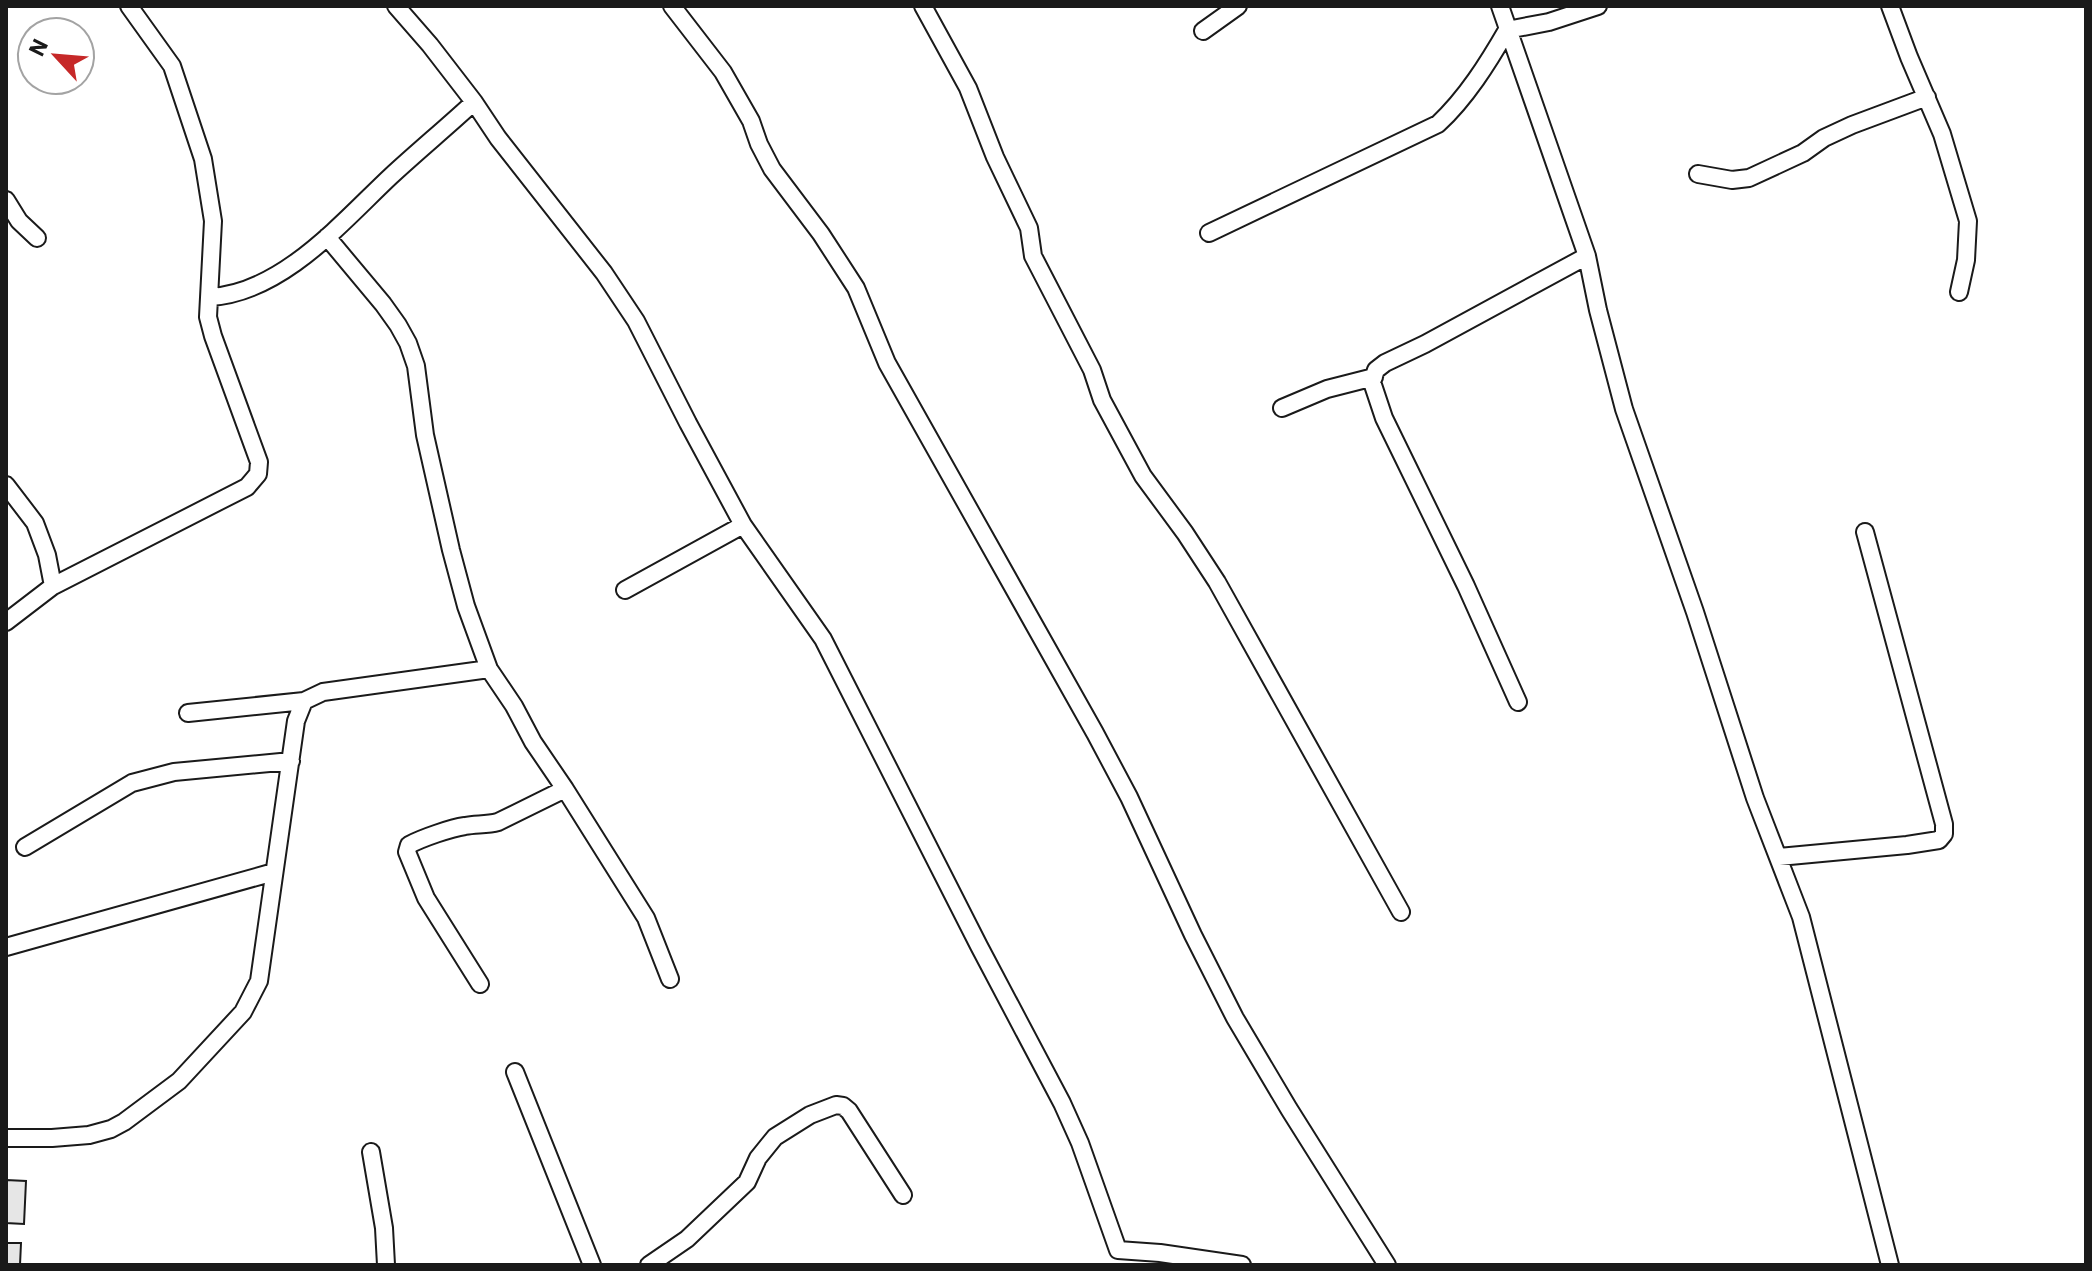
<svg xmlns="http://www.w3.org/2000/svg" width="2092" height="1271" font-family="'IBM Plex Sans',sans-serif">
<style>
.building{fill:#e6e6e6;stroke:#1a1a1a;stroke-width:2}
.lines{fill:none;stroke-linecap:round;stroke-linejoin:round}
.minor-casing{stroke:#1a1a1a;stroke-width:20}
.minor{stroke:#fff;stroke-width:16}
</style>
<rect width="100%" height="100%" fill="#fff"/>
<!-- building -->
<path class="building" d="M6,1180L26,1181L24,1224L6,1223Z
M6,1243H21L20,1265H6Z"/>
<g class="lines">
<defs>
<path id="minor" d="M396,6L430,45L474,102L498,138L604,273L636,321L688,423L743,525L823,639L979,946L1062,1103L1080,1143L1118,1250L1160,1253L1242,1265
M672,6L723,72L751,121L759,144L772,169L821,234L856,288L887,363L1095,733L1129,797L1193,935L1235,1018L1289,1109L1387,1265
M923,6L968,88L995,157L1029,228L1033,256L1092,370L1102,400L1143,476L1185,533L1217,582L1401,912
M1500,6L1587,256L1598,310L1624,409L1695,612L1755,798L1801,917L1890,1265
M1890,6L1909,57L1942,134L1968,221L1966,260L1959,292
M1203,31L1238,6
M1698,174L1732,180L1749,178L1803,153L1824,138L1852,125L1927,97
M6,200L19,221L37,238
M1209,233L1438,124C1466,98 1488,63 1507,30L1549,22L1598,6
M327,237L383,304L398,325L408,343L416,366L425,435L451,550L466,606L489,669L514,706L533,742L565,789L646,918L670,979
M210,297C282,293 342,222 391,176C418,151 447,127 474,102
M1282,408L1327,389L1374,377
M6,485L35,523L47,555L53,586
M625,590L743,525
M6,622L53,586L247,487L258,474L259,462L213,336L208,317L213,221L203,159L172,66L129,6
M1518,702L1466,586L1384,418L1372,382L1376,370L1385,363L1425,344L1587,256
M188,713L304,701
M25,847L132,783L174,772L291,761
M1779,857L1907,845L1939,840L1944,834V824L1865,532
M6,947L274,872
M480,984L426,898L407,852L409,845C422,838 451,828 465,826C476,824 487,825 498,822L565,789
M515,1072L592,1265
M6,1138H52L89,1135L111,1129L124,1122L179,1081L243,1012L259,981L296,721L304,701L323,692L489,669
M371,1152L384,1228L386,1265
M649,1265L687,1239L747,1182L758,1158L775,1137L810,1115L836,1105L843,1106L849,1111L903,1195"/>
</defs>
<!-- minor casing -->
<use href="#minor" class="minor-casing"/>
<!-- minor -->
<use href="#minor" class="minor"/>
</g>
<!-- border -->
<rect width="2092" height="1271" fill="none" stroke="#1a1a1a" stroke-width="16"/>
<!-- north arrow -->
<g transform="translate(56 56) rotate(296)"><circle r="38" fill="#ffffff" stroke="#a3a3a3" stroke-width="2"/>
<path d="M0-6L14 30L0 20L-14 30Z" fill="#c62828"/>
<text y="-12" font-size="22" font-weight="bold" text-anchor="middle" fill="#1a1a1a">N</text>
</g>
</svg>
